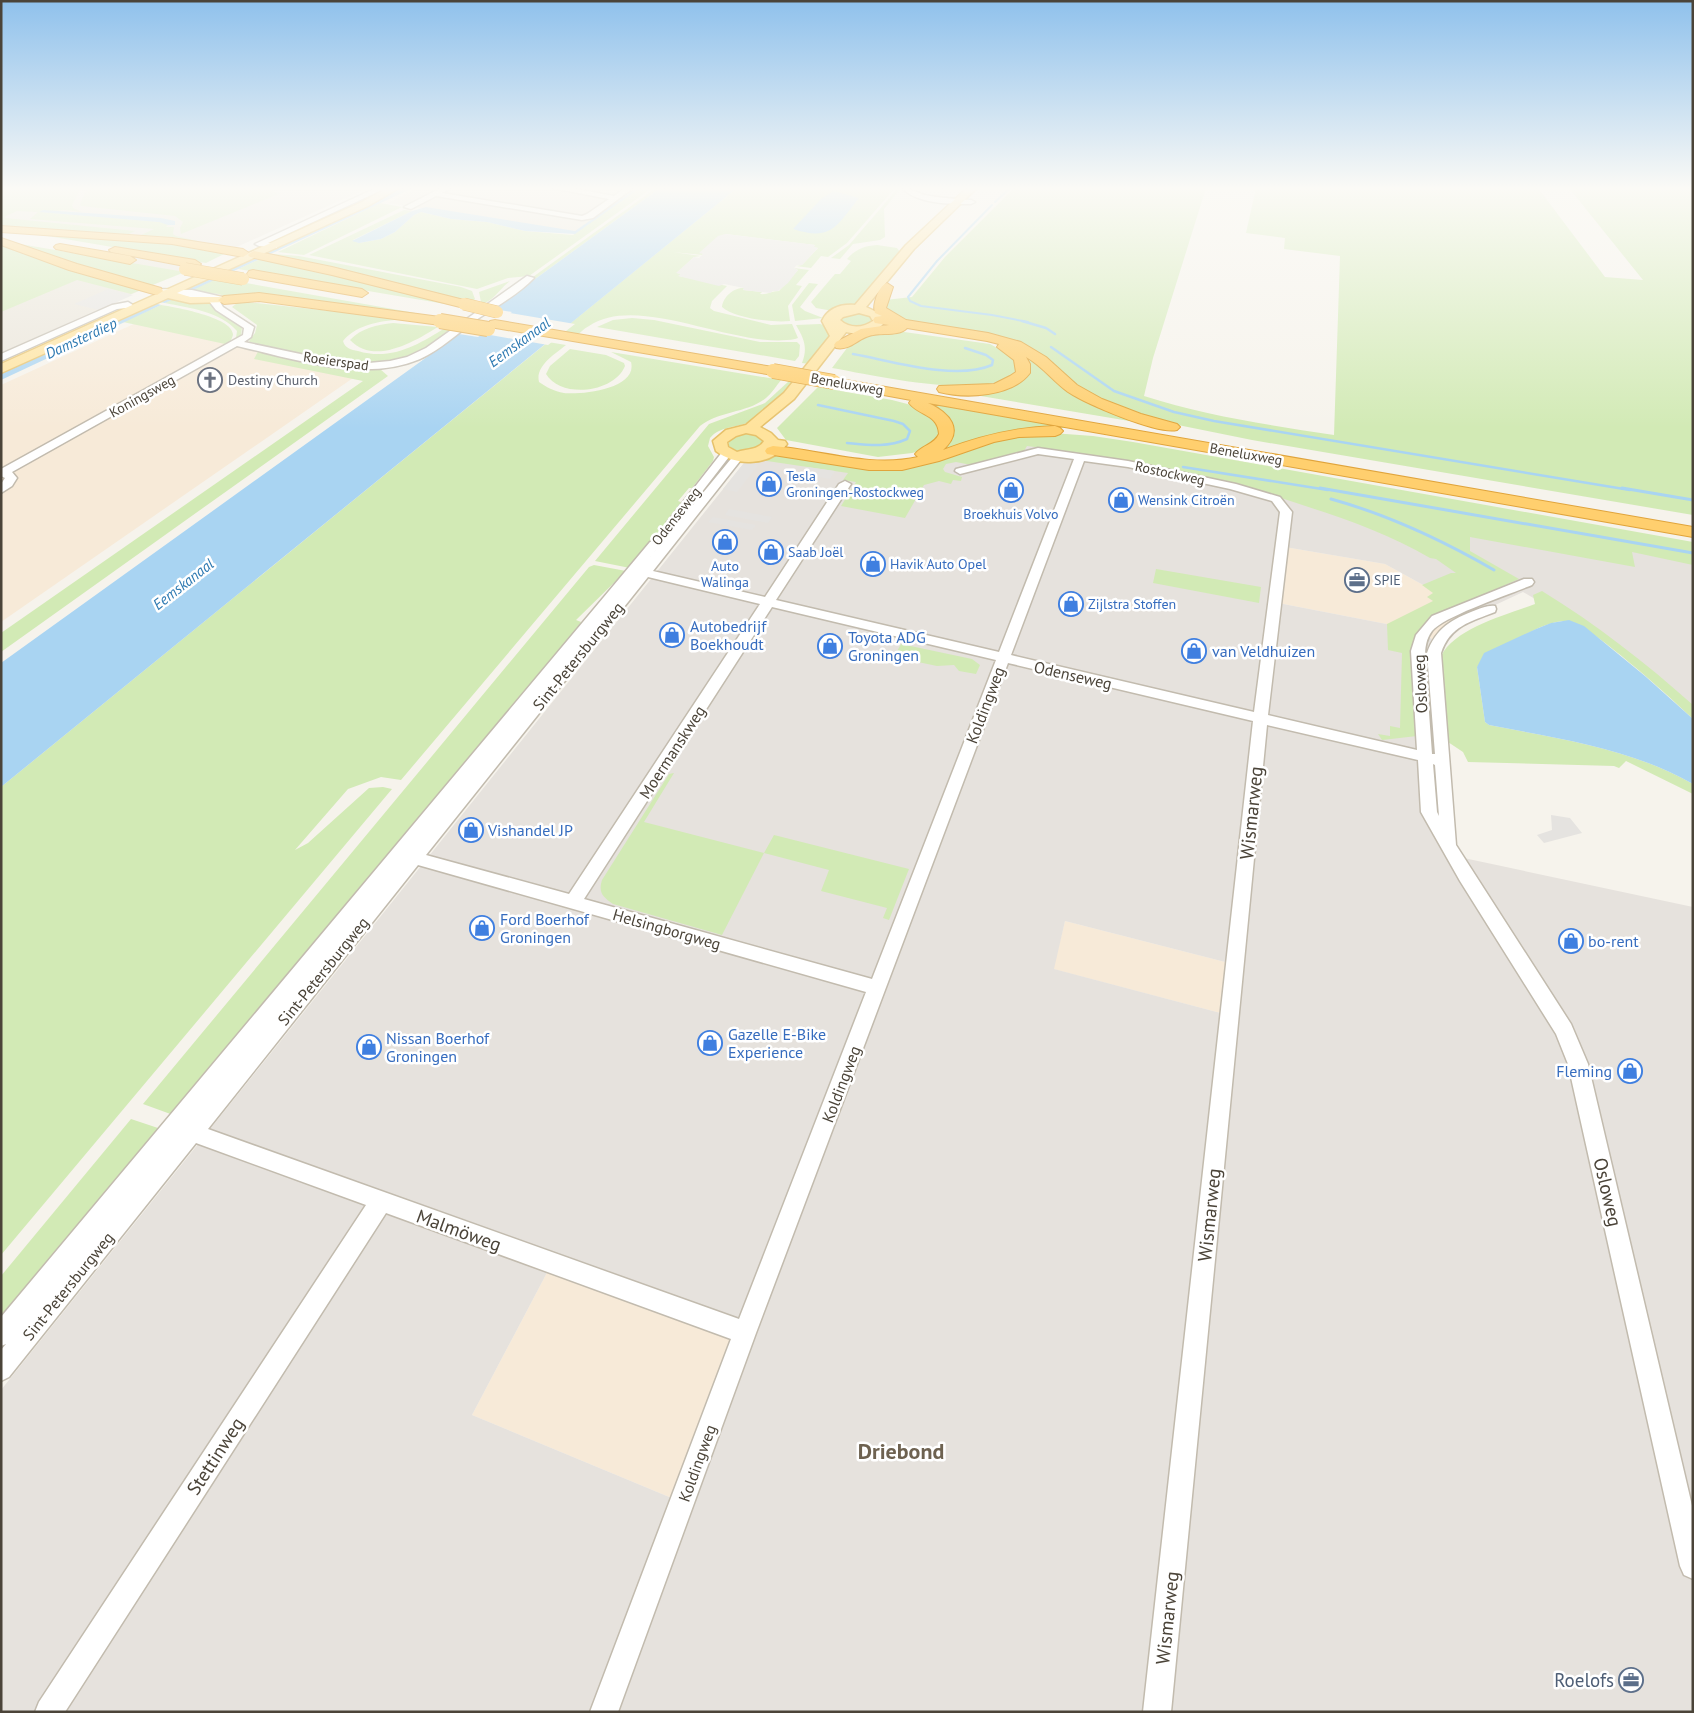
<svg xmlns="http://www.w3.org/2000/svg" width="1694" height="1713" font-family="'PT Sans',sans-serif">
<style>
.residential{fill:#eae5da}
.commercial{fill:#f7ead8}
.industrial{fill:#e6e2dd;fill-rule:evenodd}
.green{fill:#d2eab5}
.parking{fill:#e5e3e0}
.water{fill:#a9d4f2}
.pier{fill:#f6f3ec}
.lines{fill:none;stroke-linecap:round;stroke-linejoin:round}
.stream-far2{stroke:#a9d4f2;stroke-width:2}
.stream-far1{stroke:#a9d4f2;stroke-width:2.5}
.stream{stroke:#a9d4f2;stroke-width:3}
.minor-casing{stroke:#c2bbae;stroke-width:3}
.major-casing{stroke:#e6c16a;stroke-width:3}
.highway-casing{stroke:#e0a43c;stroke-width:2}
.minor{fill:#fff;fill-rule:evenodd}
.major{fill:#ffe39c;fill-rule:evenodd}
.highway{fill:#ffcf6e;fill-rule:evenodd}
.highway-bridge-far1-casing{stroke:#e0a43c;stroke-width:13;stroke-linecap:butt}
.highway-bridge-casing{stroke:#e0a43c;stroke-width:16;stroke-linecap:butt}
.highway-bridge-far1{stroke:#ffcf6e;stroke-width:12}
.highway-bridge{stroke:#ffcf6e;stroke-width:14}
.labels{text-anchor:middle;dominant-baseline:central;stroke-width:5;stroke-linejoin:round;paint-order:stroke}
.far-street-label{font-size:14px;fill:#4b4439;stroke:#fff}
.far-worship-label{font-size:14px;fill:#5b616d;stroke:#fff;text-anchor:start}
.far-shop-label{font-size:14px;fill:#366cbe;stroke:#fff;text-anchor:start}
.far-service-label{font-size:14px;fill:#4e5e75;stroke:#fff;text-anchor:start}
.far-water-label{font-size:15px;font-style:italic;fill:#2e7ab2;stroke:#fff}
.shop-label{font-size:16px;fill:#366cbe;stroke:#fff;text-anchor:start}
.street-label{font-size:16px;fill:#4b4439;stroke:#fff}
.near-street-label{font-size:19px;fill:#4b4439;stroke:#fff}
.near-service-label{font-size:19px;fill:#4e5e75;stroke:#fff;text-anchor:end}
.near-quarter-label{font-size:22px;font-weight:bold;fill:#6e6250;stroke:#fff}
</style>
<rect width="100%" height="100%" fill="#f6f3ec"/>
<!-- residential -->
<path class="residential" d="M1,188H368L1,353V258L82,277L159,244L1,223Z
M418,188H644L581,233L388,203Z"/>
<!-- commercial -->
<path class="commercial" d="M138,322L366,369L1,622V385Z
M1279,546L1385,564L1476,614L1435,640L1402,627L1273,602Z
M1065,921L1233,964L1228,1015L1053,969Z
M551,1265L737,1336L674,1499L472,1415Z"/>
<!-- industrial -->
<path class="industrial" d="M1054,435L1693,558V714L1600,637L1523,592L1476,614L1385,564L1279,546L1273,602L1402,627L1435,640L1436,762L1459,857L1693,907V1712H1V1390L748,458L867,471ZM1065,921L1233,964L1228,1015L1054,969ZM551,1265L737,1336L674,1499L472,1415Z"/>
<!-- green -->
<path class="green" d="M1,188H81L72,205L73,208L82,212L65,210L40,212L162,222L168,225L166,227H174L173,234L176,236L202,242L137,237L154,229L30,219L38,212L17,211L6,216L5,218L135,231L125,236L1,226Z
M87,188H254L281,193L181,234L180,228L183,222L175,216L81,206L80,204Z
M639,188H652L529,276L508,278L477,289L309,255L404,210L412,211L353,240L359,243L381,239L395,232L414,215L421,212L451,219L487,222L525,231L573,235Z
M656,188H660L494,309L490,308Z
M737,188H895L847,243L828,257L821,256L811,268L796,266L802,265L818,248L813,247L815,245L726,234L702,255L673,252L701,256L694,257L677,273L681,274L679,276L727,286L712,301L710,308L714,311L771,325L792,324L798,338L795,339C736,350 639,292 589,326C583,329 579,334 574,338L556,335Z
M898,188H901L884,209L885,237L880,240L853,244L840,259L831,258L849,245Z
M1014,188H1206L1153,358L1144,396C1206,416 1270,425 1334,435L1340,256L1284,249L1285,238L1246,233L1256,188H1538L1605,277L1643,280L1569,188H1693V515L1252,440L1173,424L1139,415L1084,391L1033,351L917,323C905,320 882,316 885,300L912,297L945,257Z
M380,203L402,207L304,255L278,252Z
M30,233L184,243L226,253L206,263Z
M1,243L141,290L131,294L77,280L1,312Z
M14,243L185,272L150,286L81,267Z
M877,245L897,248L900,252L854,305L833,311L816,308L811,302L835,274H840L851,261L847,259C856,249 864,246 877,245Z
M274,254L299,256L461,287L472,291L475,299L472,302L367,275L272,255Z
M262,258L301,266L457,306L238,269Z
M794,268L809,270L796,285L802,286L788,306L790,321C773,323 734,318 722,307C723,297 734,287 744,288L743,290L762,292L760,294C767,295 771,291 779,291L798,270Z
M218,278L438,317L226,297L219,294L190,291Z
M510,281C498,290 494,302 478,305L481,302L479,292Z
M809,283L818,284L800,307L805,311L823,318L795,321L792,305Z
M174,298L212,304L242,327L241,336L236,338L237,331C220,311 189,308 165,303Z
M247,302L405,319C383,321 358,323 343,341C345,348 351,350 358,351C391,361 418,345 445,328L453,329C441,337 428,348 415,355C368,378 299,353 250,342L249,341L255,333L257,325L232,307L237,303Z
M161,305C174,307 232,317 233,334C233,337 230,342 228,345L222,346L225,344L123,322Z
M862,312L871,315L873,319C865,329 850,328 841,321L845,316Z
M632,318L654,320L760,342H797L800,345L799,356L795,361L597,327L613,320Z
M393,323L438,327C415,341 375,366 350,340C361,328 377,325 393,323Z
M820,324L827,326L830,336L809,364L802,363C808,347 804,339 796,325Z
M895,325L973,337L1008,345L1027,354L1059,381L1097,404L1129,417L1171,428L951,391C977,388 1003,396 1025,376L1028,363C1017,336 924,329 895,325Z
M897,331L990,344L1014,357L1018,368C998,405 868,374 832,368L850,344L857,338Z
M548,342L566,345C555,354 535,366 539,382C546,387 554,391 564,393C581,395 638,389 631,362L611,352L781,380C776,386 772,393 766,398C748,413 719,411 700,426L401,780L381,777L348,789L295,850L308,843L369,788L383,787L392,789L1,1255V787Z
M260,348L351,368L380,369L388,376L1,652V633L363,381L254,359Z
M570,349L606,355L624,363L625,366C614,393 561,399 546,374L550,366Z
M789,381L792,382C781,397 767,413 749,422C736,428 720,426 710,438L708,446L714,457L713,461L692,488H689L678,501L681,502L677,510L630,568L595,561L709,424L765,403Z
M818,387L892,400L915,406L923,409L941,428L938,439L920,451L912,453L878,457L786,440L777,428Z
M911,400L1074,428H1041L929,456L951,434Z
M1052,433L1093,436L1133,442L1693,542V565L1632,552L1635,567L1470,537V551L1519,579L1437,615L1424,625L1415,639L1417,736L1382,740L1378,734L1390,736V726L1400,728L1402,653L1388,650L1387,624L1433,601L1427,597L1433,593L1422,585L1451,573H1456L1436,559L1430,558C1381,529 1329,514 1275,496C1195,470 1111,457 1027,446L1024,451L971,465L956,462L946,464L943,469L945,472L962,477L961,481L953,480L951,484L939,481L924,485L905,518L841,506L856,482L843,480L848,473L753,459L777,454L875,468L1000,439Z
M744,434L756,435L763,440V444L757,448L736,451L729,446V440Z
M594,565L626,571L576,620L581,622L573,635L176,1116L143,1104L589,567Z
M1156,569L1261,587L1259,603L1153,583Z
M1542,591C1596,624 1646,663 1693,705V719C1676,702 1586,621 1568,621C1538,620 1502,651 1477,667L1485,722L1489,725C1559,739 1630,748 1693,784V794L1626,761L1619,768L1614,766L1468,762L1463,752L1448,742L1441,656C1455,628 1506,615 1535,604L1533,595Z
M901,644L972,659L980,665L976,674L959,671L954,665L937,666L894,657Z
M674,773L644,822L764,853L774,835L909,869L889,920L883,918L887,908L821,891L829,870L764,853L722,935L613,904C603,897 598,893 602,880L669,774Z
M131,1119L164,1130L1,1326V1276Z"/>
<!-- parking -->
<path class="parking" d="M725,234L815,245L814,247L818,248L802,265H797L794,268L798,270L788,283L778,291H773L770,293L743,290L744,288L724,284L719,286L678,276L681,274L676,273L694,257L699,258L703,254L699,253L718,236Z
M108,289L133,295L99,310L74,304Z
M744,463L758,465L737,492L723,489Z
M807,467L835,471L830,479L802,474Z
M729,509L772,517L768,523L725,515Z
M713,517L756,525L752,530L708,522Z
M1551,815L1570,818L1582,833L1544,843L1537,835L1552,830Z"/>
<!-- water -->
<path class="water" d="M401,188H413L165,303L159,302L377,201Z
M637,188H640L575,234L525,231L487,222L451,219L421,212L414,215L395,232L381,239L359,243L352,241L412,211L426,207L575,231Z
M660,188H737L1,787V663L459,334L478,337L512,312L494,309Z
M834,191L859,198C837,225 832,242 793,229L822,198Z
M43,210L161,218L175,221V225H168L159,222L39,212Z
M155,303L161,305L1,380V374Z
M1569,620L1584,626L1645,676L1693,719V784C1630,748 1559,739 1489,725L1485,722L1477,667L1484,653L1536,629L1551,623Z"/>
<!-- pier -->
<path class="pier" d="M491,308L510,313L575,324L548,345L479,333L506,313L493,311Z"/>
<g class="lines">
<!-- stream-far2 -->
<path class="stream-far2" d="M939,188H948
M995,202L1010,188
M992,205L937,261L908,297L910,301L921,306L992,315L1028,322"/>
<!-- stream-far1 -->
<path class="stream-far1" d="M1022,321L1046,328L1055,334
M1051,347L1114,391L1174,412L1214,421L1630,490
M853,354C892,361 955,381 992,365L993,360L986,355L965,348
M818,405L894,421L903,424L910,431L907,439C887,448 868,445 847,443
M1183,467L1328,490"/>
<!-- stream -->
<path class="stream" d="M1320,488L1693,553
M1622,488L1693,500
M1331,499C1389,515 1442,540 1494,570"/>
<defs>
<path id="minor" d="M376,188H386L268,243L277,244V248L259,246L255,244Z
M441,188L449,189L442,193L582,216L587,214L609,199L552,188H571L614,196L625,188H633L593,218L582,220L436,196L411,209L404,207Z
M902,188C911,188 917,193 925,195C940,198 956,199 971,200L975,202L971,204C950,204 917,204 902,188Z
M527,276L534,278C519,294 494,308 476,320C458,333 440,350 420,359C363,383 294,359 237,346L12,472L17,478L12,486L1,493V484L5,478L1,476V469L243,335L244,328L216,310L209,301L212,299L157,294L153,291L154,289L192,290L227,298V302H220L223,307L254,327L251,337L244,342L324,359L369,363L390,361L407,357L426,348Z
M128,302L136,307V311H130L126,308L117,309L1,361V354L112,305Z
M1038,448L1128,461L1236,484L1280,497L1292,512L1268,715L1417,750L1411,651L1416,635L1432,616L1524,579H1532L1534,582L1532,585C1511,594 1444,616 1432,631C1426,639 1425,648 1425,657L1432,754H1435L1427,653C1436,628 1452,619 1476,610C1482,608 1488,605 1495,606L1496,609L1495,612C1470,622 1450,626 1441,653L1456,845L1571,1024L1588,1064L1693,1510V1579L1684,1575L1680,1566L1568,1064L1556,1034L1460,881L1421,812L1418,760L1267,725L1171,1712H1143L1253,721L1008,663L756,1333L618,1712H590L731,1339L386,1213L65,1712H35L39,1702L366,1205L196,1143L9,1377L1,1381V1350L6,1344L1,1346V1317L650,542L654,541L660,545L641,568L735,454L739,453L744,456L653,571L765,597L839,484L845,481L851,484L776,600L999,652L1074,459L1038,454L960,474L955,471L956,469ZM1084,461L1128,467L1230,489L1272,501L1280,512L1254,712L1011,655ZM648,577L760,604L569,894L426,855ZM772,607L996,660L872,979L584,899ZM1433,764L1435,765L1439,816L1437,812ZM418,865L866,992L739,1319L208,1129Z
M727,450L732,453L677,524H669L667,522L669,520L723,451Z"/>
<path id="major" d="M387,188H399L368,206L177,293L190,297H224L230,300L228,302L190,303L168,298L1,373V364L159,293L160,291L166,290L362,202Z
M967,188H977L914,249L866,307L883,315L885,322C876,333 859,335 846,332L794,399L760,427L771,433L778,440L785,441L787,444C771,466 736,467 716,451L713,441L726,430L746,425L784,393L830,336L822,321C828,308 841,304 855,305L906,245ZM859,313L870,316L873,321C863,328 850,329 840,320L843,317ZM746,433L756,435L764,441C759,450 746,449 737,452L728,447L727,442L736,436Z"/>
<path id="highway" d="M1,226L172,238L243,249L249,253L243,257L172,244L1,232Z
M1,238L77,264L161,288L163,291L157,295L69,270L1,245Z
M60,244L130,256L136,260L130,264L56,249L54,247L56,245Z
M115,247L195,260L201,264L195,268L111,252L109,250Z
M254,251L332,267L468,301L470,304L464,308L332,275L250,257L248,255L250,253Z
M253,270L362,289L368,293L362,297L249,277L247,274L249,271Z
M887,283L893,287L886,308L906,320L988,333L1021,342L1046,357L1077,385L1102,399L1141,414L1177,424L1180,427L1177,430C1158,435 1086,404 1068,392C1053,381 1042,366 1026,357L1030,364V373C1012,397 966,399 939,392L937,389L939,386L994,384L1010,376L1016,372L1014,360L997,347L999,344L987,341L907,328C899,337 880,332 869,336C858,339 849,351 836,348L834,345L836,342L861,329L889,325L875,323L873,320L875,317L882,316L875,313C872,305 879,285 887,283Z
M259,293L440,317L447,321L440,325L259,301L224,304L218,300L224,296Z
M495,320L773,367L780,371L773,375L490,327L488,324L490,321Z
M834,378L1693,527V537L928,403C950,413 965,430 943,450C980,436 1015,427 1055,426L1060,428L1063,431L1060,434L1055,436L1019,437L994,442L939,461L902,470H869L767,454L765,451L767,448L773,446C821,450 870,468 918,457L915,454C922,445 934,445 939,434C938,414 919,416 909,403L911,400L829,385L827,382L829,379Z"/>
</defs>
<!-- minor casing -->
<use href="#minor" class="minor-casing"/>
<!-- major casing -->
<use href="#major" class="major-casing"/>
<!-- highway casing -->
<use href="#highway" class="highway-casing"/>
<!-- minor -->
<use href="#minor" class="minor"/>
<!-- major -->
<use href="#major" class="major"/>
<!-- highway -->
<use href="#highway" class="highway"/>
<defs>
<path id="highway-bridge-far1" d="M185,269L243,279
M464,304L497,312
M440,321L447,322"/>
<path id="highway-bridge" d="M440,321L488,329
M773,371L834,382"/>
</defs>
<!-- highway-bridge-far1 casing -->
<use href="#highway-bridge-far1" class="highway-bridge-far1-casing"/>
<!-- highway-bridge casing -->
<use href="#highway-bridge" class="highway-bridge-casing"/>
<!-- highway-bridge-far1 -->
<use href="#highway-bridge-far1" class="highway-bridge-far1"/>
<!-- highway-bridge -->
<use href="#highway-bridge" class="highway-bridge"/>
</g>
<!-- sky -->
<linearGradient id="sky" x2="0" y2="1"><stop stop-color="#8fc1ec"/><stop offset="0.44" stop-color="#fbfaf6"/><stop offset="1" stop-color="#fbfaf6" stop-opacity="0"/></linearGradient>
<rect width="1694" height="428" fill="url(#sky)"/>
<!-- icons -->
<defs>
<symbol id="church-ring" viewBox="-11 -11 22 22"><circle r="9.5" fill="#fff" stroke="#6b7280" stroke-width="1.5"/><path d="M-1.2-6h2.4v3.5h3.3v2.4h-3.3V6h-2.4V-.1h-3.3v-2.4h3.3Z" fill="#6b7280"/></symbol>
<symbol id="shop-ring" viewBox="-11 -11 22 22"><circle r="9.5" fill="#fff" stroke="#3f7fe0" stroke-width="1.5"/><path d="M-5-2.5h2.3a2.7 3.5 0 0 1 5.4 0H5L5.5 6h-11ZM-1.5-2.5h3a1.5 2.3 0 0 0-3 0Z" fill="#3f7fe0"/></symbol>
<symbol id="office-ring" viewBox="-11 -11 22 22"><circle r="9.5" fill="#fff" stroke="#5c6f8a" stroke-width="1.5"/><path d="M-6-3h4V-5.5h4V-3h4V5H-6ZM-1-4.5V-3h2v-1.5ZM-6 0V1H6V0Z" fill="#5c6f8a"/></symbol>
</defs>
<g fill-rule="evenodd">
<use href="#church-ring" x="196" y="366" width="28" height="28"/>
<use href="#shop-ring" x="755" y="470" width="28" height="28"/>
<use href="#shop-ring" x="997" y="476" width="28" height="28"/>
<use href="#shop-ring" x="1107" y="486" width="28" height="28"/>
<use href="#shop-ring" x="711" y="528" width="28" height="28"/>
<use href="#shop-ring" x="757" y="538" width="28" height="28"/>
<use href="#shop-ring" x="859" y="550" width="28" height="28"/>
<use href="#office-ring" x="1343" y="566" width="28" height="28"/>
<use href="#shop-ring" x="1057" y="590" width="28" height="28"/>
<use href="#shop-ring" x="658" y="621" width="28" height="28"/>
<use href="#shop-ring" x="816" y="632" width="28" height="28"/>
<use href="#shop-ring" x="1180" y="637" width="28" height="28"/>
<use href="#shop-ring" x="457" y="816" width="28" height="28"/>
<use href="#shop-ring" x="468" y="914" width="28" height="28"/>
<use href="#shop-ring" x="1557" y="927" width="28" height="28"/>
<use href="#shop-ring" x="696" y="1029" width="28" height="28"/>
<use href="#shop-ring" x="355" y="1033" width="28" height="28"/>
<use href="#shop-ring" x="1616" y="1057" width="28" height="28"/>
<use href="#office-ring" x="1617" y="1666" width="28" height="28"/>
</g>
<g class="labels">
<!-- far-street labels -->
<g class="far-street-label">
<text transform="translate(336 361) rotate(8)">Roeierspad</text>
<text transform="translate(847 384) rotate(10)">Beneluxweg</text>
<text transform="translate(142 396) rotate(-29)">Koningsweg</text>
<text transform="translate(1246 454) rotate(10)">Beneluxweg</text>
<text transform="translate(1170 473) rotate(12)">Rostockweg</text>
<text transform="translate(676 516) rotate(-52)">Odenseweg</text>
</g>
<!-- far-worship labels -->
<g class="far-worship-label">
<text x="228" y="380">Destiny Church</text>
</g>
<!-- far-shop labels -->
<g class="far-shop-label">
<text x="786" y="476">Tesla<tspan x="786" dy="16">Groningen-Rostockweg</tspan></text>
<text x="1138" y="500">Wensink Citroën</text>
<text x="1011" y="514" text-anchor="middle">Broekhuis Volvo</text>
<text x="788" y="552">Saab Joël</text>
<text x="890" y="564">Havik Auto Opel</text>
<text x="725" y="566" text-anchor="middle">Auto<tspan x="725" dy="16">Walinga</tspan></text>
<text x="1088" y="604">Zijlstra Stoffen</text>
</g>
<!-- far-service labels -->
<g class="far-service-label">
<text x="1374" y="580">SPIE</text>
</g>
<!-- far-water labels -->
<g class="far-water-label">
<text transform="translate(81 338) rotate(-25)">Damsterdiep</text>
<text transform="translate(519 342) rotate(-36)">Eemskanaal</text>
<text transform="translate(183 584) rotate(-38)">Eemskanaal</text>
</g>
<!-- shop labels -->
<g class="shop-label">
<text x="690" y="626">Autobedrijf<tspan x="690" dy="18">Boekhoudt</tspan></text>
<text x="848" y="637">Toyota ADG<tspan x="848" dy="18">Groningen</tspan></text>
<text x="1212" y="651">van Veldhuizen</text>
<text x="488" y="830">Vishandel JP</text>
<text x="500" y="919">Ford Boerhof<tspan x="500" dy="18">Groningen</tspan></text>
<text x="1588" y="941">bo-rent</text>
<text x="728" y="1034">Gazelle E-Bike<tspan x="728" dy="18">Experience</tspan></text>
<text x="386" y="1038">Nissan Boerhof<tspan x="386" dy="18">Groningen</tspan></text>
<text x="1612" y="1071" text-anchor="end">Fleming</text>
</g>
<!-- street labels -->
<g class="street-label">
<text transform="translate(578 656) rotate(-51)">Sint-Petersburgweg</text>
<text transform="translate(1073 675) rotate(13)">Odenseweg</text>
<text transform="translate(1420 684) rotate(-93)">Osloweg</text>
<text transform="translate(985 705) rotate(-69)">Koldingweg</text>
<text transform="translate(672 752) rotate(-57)">Moermanskweg</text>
<text transform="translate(667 929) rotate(16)">Helsingborgweg</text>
<text transform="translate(323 971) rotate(-51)">Sint-Petersburgweg</text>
<text transform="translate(841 1084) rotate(-69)">Koldingweg</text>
<text transform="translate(68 1286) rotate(-51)">Sint-Petersburgweg</text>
<text transform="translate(697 1463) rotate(-70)">Koldingweg</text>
</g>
<!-- near-street labels -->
<g class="near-street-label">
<text transform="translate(1251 813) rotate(-84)">Wismarweg</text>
<text transform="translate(1608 1192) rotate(77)">Osloweg</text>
<text transform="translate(1209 1215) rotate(-84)">Wismarweg</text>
<text transform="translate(459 1230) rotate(20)">Malmöweg</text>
<text transform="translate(215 1456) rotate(-57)">Stettinweg</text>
<text transform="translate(1167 1618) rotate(-84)">Wismarweg</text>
</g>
<!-- near-service labels -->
<g class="near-service-label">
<text x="1614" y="1680">Roelofs</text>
</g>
<!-- near-quarter labels -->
<g class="near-quarter-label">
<text x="901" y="1451">Driebond</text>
</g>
</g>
<!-- border -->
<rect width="1694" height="1713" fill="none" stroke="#4b4439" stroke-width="5"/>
</svg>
